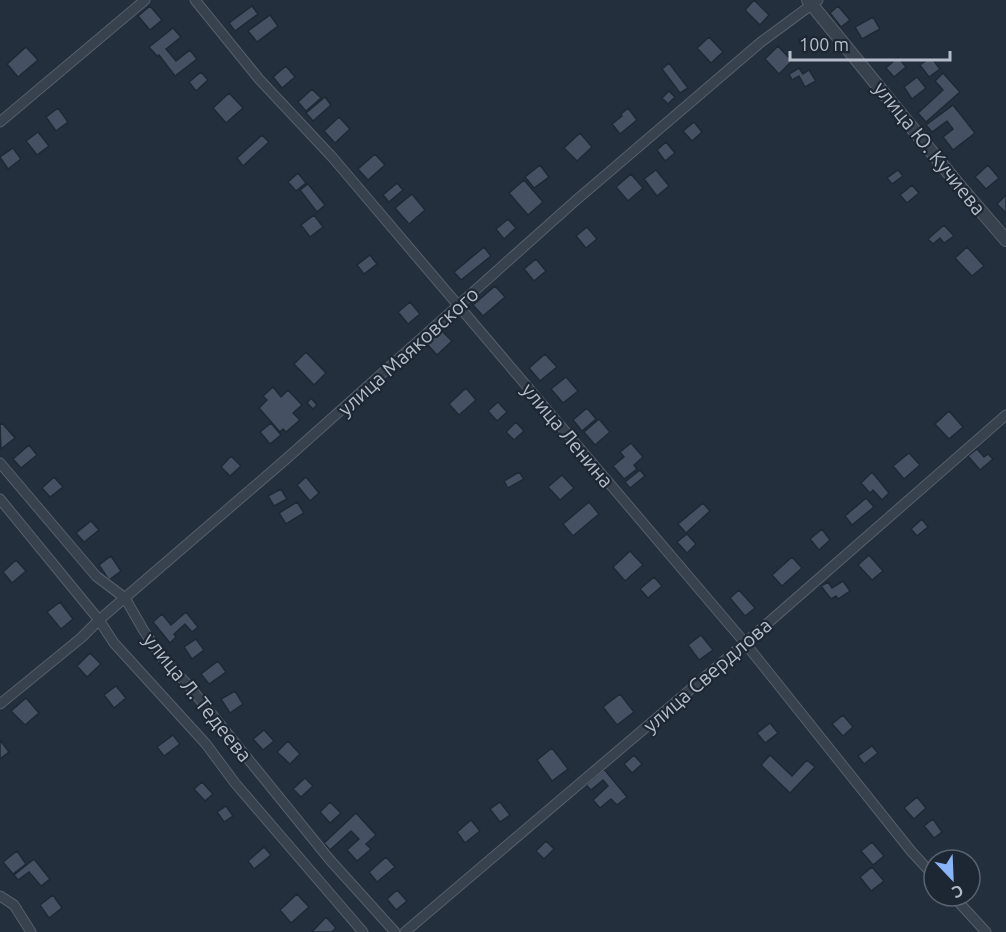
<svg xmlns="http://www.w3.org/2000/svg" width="1006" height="932" font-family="Ubuntu,sans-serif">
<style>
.building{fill:#455162;stroke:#1f2835;stroke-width:1.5}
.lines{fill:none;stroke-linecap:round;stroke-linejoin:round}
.minor-casing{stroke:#565f6c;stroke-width:11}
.tertiary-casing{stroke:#565f6c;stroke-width:14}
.minor{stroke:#38414e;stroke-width:9}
.tertiary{stroke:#38414e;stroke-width:12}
.labels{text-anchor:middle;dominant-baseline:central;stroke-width:4.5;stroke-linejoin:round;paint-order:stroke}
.street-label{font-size:20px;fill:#b4bcc9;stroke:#1d2633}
</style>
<rect width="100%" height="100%" fill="#242f3e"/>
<!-- building -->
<path class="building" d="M754,0L769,15L760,25L745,10Z
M150,6L162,20L150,30L138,16Z
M252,6L258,14L235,31L229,23Z
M838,6L850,20L841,27L830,13Z
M270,15L278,26L257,42L248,31Z
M873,17L880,29L862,39L855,27Z
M173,28L181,37L166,49L176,61L190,50L197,59L175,76L159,55L157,56L149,47Z
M709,37L723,52L711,63L697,48Z
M778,46L792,61L779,74L765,59Z
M26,47L38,60L18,77L7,64Z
M898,57L906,67L894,77L886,68Z
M931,57L940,69L929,77L920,65Z
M669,63L688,88L680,93L662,69Z
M286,66L295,77L282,88L273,77Z
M799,68L803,74L809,70L816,81L805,87L799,76L792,80L789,74Z
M201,72L208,80L196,91L189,82Z
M943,73L960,92L926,122L918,113L943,90L935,81Z
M917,77L926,88L912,99L904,87Z
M312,89L321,98L306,111L298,102Z
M669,91L675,97L668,104L662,98Z
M229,93L243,108L226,123L213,108Z
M325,97L331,105L313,121L306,113Z
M953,105L975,133L953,150L943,137L953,129L947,121L932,132L926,125Z
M58,108L68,122L56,131L46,117Z
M628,108L637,120L620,134L612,124L622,116L621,114Z
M339,117L350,129L335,143L324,131Z
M694,122L702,132L692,141L683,131Z
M38,132L49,146L37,155L26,141Z
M580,133L592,147L577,161L564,148Z
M262,135L269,142L243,166L237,158Z
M666,142L675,153L665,161L657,150Z
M13,148L21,159L8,169L0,157Z
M375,154L385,165L368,180L358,169Z
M540,165L549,177L534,188L525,177Z
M988,165L999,178L986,189L975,177Z
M656,170L669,186L657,196L644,179Z
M898,170L903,176L892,184L887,178Z
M298,173L306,183L296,191L288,182Z
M631,174L643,188L628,201L616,187Z
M524,180L543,202L528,215L509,193Z
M397,183L403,190L389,202L383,195Z
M308,184L325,205L317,212L300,190Z
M912,185L919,193L907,203L900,195Z
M412,194L425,210L409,224L395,208Z
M1006,195V213L997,204Z
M314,215L323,227L310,237L301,225Z
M508,219L516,228L504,239L496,229Z
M944,225L954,236L944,243L940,238L933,244L928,239Z
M587,227L597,239L586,248L576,236Z
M484,247L491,256L461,280L454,272Z
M967,247L984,266L972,276L955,258Z
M370,255L377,264L364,274L357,265Z
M536,259L546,271L534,281L524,269Z
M495,286L505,297L483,316L473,305Z
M410,302L420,314L408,324L398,312Z
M441,330L452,341L437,355L427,344Z
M306,352L326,373L314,385L294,364Z
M545,354L557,367L540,381L529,368Z
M566,377L578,391L563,403L551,389Z
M273,387L281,397L288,390L302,405L293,413L300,420L286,432L283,429L280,432L259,408L267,400L263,396Z
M466,388L476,400L459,415L449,404Z
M311,398L317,405L313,409L307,403Z
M498,402L507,412L497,421L488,411Z
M587,408L596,419L582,431L573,420Z
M949,411L963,427L949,439L935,424Z
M599,419L610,432L595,445L584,432Z
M516,422L524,431L514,440L506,432Z
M2,423L15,438L1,449L0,425Z
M271,423L281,435L270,444L260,432Z
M631,443L643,457L634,465L637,469L624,479L613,466L624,457L620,452Z
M29,445L37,455L21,468L13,459Z
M977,449L984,457L988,454L993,459L980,470L968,456Z
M909,453L920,465L904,479L893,466Z
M231,456L241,466L230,476L221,467Z
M640,470L645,476L630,488L625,482Z
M519,472L524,479L508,488L504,481Z
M872,472L889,493L882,500L873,490L870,493L861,483Z
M562,475L574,488L560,500L548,487Z
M54,477L63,487L50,497L42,488Z
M306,477L319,493L310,501L297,485Z
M281,489L287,499L274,506L268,496Z
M866,498L874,507L852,525L845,516Z
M297,502L304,513L286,524L279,513Z
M589,502L599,514L573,536L563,524Z
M703,503L710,511L686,533L678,524Z
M922,519L928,527L917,536L911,529Z
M91,521L99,530L84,542L76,533Z
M822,529L830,540L819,550L810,539Z
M687,534L696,544L687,553L677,542Z
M630,551L643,565L625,581L613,567Z
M869,555L883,571L872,580L858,565Z
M111,556L121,571L109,580L99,565Z
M792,557L802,568L782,586L772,575Z
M16,560L26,571L12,583L3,572Z
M654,577L662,586L648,598L640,589Z
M843,581L850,591L838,599L836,596L831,599L821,586L828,582L832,588Z
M739,590L755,608L745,616L730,598Z
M60,602L73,619L61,629L47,612Z
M186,612L198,627L192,632L185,624L174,634L176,637L170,643L153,622L162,614L171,625Z
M701,635L713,650L699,660L688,645Z
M196,639L204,650L192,659L184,647Z
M90,653L101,664L87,677L77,666Z
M218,661L226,672L209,684L201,674Z
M116,686L126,698L114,708L104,695Z
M235,691L243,704L230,713L221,699Z
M620,694L634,712L617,725L603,707Z
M26,698L39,713L25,725L11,711Z
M843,715L853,727L843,736L832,724Z
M770,723L778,733L765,743L757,733Z
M264,730L274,741L263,750L253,739Z
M173,735L180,744L164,756L157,747Z
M0,740L9,752L0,759Z
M288,741L300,754L290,764L277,752Z
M872,746L878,753L864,764L858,756Z
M552,748L568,769L552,781L537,760Z
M634,755L642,764L632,773L624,764Z
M770,755L792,776L807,760L815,767L790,793L761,765Z
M604,769L627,797L617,805L611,799L600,808L593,800L608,786L603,780L591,790L586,785Z
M305,778L313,786L301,797L293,789Z
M202,782L213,794L205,801L194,789Z
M917,797L926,808L914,819L904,808Z
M330,802L341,813L330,823L320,812Z
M500,802L510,815L500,822L490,809Z
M226,806L233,816L224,822L217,812Z
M356,813L376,835L366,844L371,849L357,861L347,850L359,839L351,831L330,850L324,843Z
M933,819L942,832L934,838L924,826Z
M471,820L480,831L465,843L457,832Z
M546,841L554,849L544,859L536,851Z
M872,842L884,856L873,865L861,851Z
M264,847L271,855L254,869L248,861Z
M17,851L26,864L13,874L3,862Z
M386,857L395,867L377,882L369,872Z
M34,859L50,879L41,886L29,872L18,880L14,875Z
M872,867L884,881L871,891L860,877Z
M397,890L407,901L396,910L387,899Z
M297,894L309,907L291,923L280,910Z
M53,895L62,908L49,918L40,905Z
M326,917L336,928L332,932H312Z"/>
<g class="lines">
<defs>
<path id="minor" d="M195,0L259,79L333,158L745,643L911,851L934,876
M0,122L145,0
M0,463L96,576L125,598L144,631L164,660L189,686L330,860L395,932
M0,499L99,620L114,643L206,744L235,783L363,932
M0,704L81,638L99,620L285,460L574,202L761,42L818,0
M0,896L14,905L31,932
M953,896L986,932
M405,932L745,643L1006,415"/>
<path id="tertiary" d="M808,0L957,183L1006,240"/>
</defs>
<!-- minor casing -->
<use href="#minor" class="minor-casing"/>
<!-- tertiary casing -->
<use href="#tertiary" class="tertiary-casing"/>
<!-- minor -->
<use href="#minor" class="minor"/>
<!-- tertiary -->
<use href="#tertiary" class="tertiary"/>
</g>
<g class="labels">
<!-- street labels -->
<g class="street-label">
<text transform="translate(930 148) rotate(51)">улица Ю. Кучиева</text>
<text transform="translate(408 351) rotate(-42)">улица Маяковского</text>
<text transform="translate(568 435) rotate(50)">улица Ленина</text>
<text transform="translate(707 675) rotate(-41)">улица Свердлова</text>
<text transform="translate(198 697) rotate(51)">улица Л. Тедеева</text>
</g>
</g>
<!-- north arrow -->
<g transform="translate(952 878) rotate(157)"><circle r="28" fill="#1d2633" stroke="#59626f" stroke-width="1.5"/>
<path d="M0-4.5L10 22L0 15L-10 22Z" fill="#8ab4f8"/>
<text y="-9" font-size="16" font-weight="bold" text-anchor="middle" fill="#b4bcc9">С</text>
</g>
<!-- scale -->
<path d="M790 51v9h160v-9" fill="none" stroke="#b4bcc9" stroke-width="3"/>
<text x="799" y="51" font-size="18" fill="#b4bcc9" stroke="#1d2633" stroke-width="4.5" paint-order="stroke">100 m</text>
</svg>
